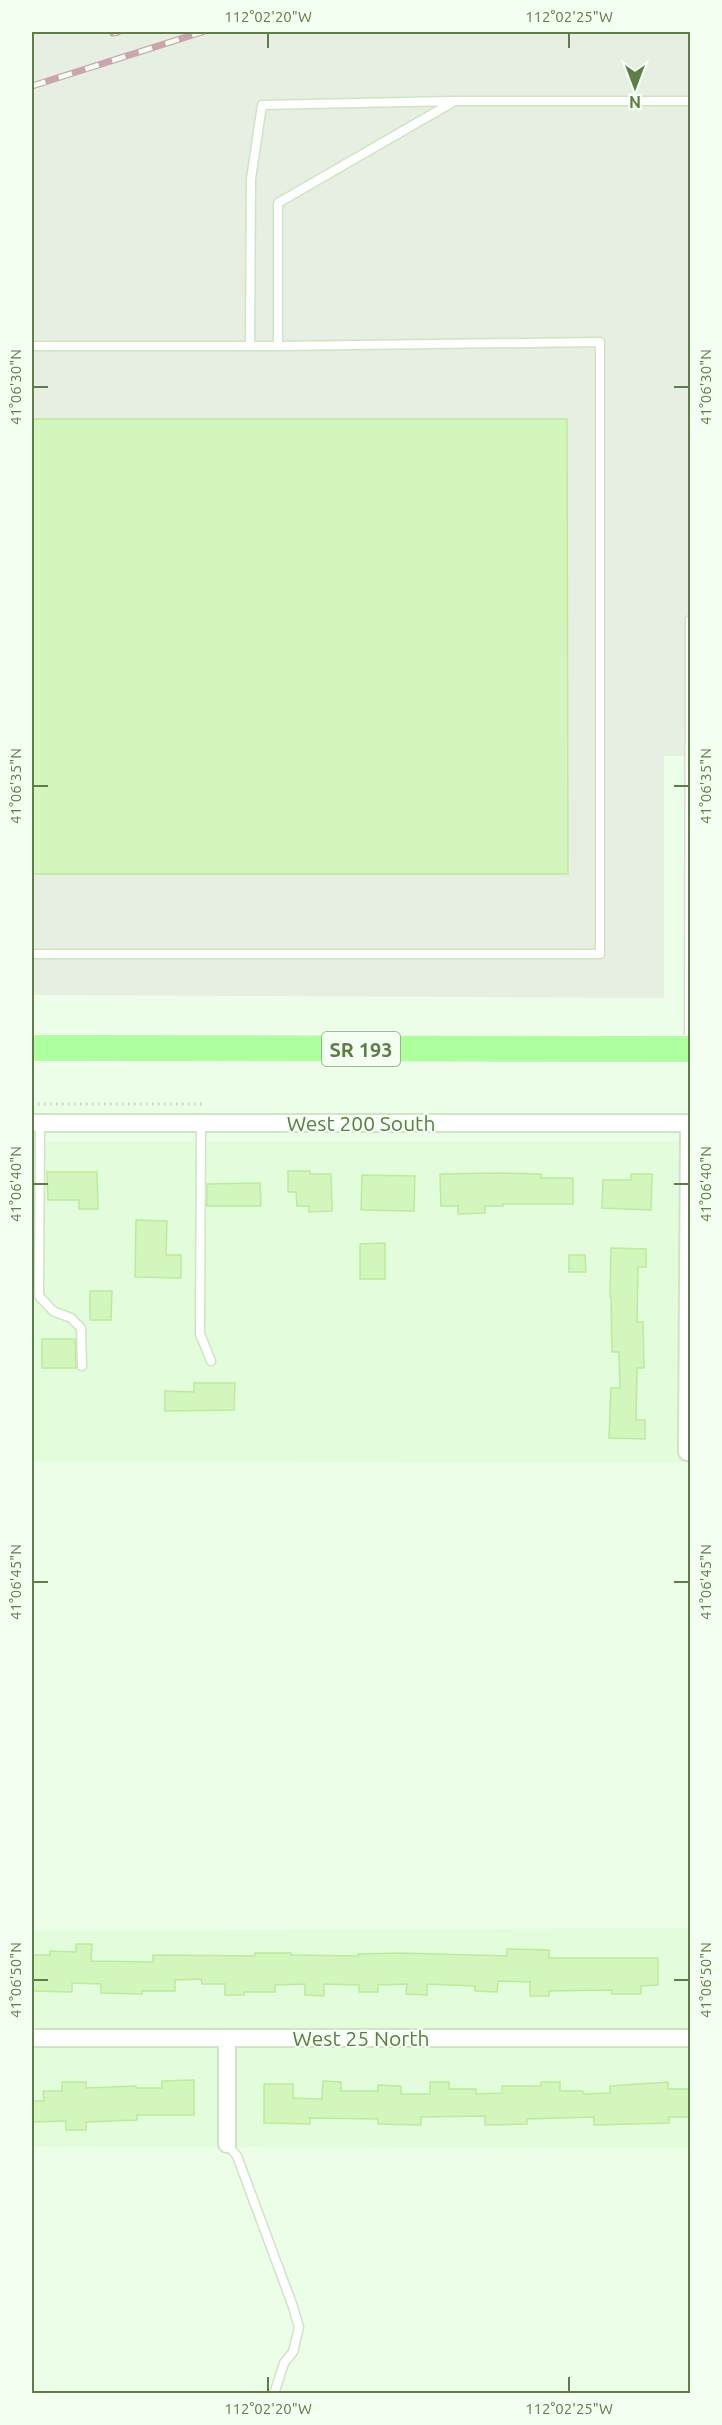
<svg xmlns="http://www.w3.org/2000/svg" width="722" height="2425" font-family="Ubuntu,sans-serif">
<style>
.residential{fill:#e3fcdc}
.industrial{fill:#e6efe1}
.building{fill:#d3f6bd;stroke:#bceb9c;stroke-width:1.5}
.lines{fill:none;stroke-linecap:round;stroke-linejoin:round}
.lane-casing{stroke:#cde5c2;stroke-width:11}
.street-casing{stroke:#cde5c2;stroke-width:20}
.primary-casing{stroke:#fff;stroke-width:28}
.path{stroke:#b7dc9f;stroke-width:3;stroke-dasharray:1.5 4.5;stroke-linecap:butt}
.lane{stroke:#fff;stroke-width:8}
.street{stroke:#fff;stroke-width:16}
.primary{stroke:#aeff9e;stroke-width:26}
.rail-casing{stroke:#cba4ad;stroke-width:7}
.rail{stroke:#f3fff0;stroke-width:4.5;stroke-dasharray:14;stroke-linecap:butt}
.ticks{fill:none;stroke:#5f7c49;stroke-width:2}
.labels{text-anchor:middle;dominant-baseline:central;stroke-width:4.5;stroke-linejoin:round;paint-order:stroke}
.shield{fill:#f3fff0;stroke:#8ba37b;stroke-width:1.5}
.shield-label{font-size:20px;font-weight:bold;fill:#5f7c49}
.street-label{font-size:21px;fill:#5f7c49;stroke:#f3fff0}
.neatline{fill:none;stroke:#5f7c49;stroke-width:2}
.ticks-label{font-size:15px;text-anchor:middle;fill:#5f7c49}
</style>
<rect width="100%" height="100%" fill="#ecfee8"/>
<!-- residential -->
<path class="residential" d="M32,1141H690V1463L32,1461Z
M690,1928V2148L32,2147V1931Z"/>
<!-- industrial -->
<path class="industrial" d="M32,32H690V756H664V998L32,995Z"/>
<!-- building -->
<path class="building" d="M32,419H567L568,874H32Z
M288,1171H310V1174H331L332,1211L309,1212V1206H297L296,1192H288Z
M47,1172H97L98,1209H79V1200H48Z
M502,1173L541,1174V1178H573V1204H503V1206H485V1213L458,1214V1206H441L440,1174Z
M631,1174H652L651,1210L602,1208L603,1180H631Z
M362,1175L415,1176L414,1211L361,1210Z
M260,1183L261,1206H207V1184Z
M136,1220L167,1221L166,1255H181V1278L135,1277Z
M385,1243V1279H360V1244Z
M611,1248L646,1249V1267H638L637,1322H643L644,1368H637L636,1420H645V1439L609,1438L611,1388H620L619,1352H612L611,1297H610Z
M569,1255H585L586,1272H569Z
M90,1291H112L111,1320H90Z
M42,1339H75L76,1368H42Z
M194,1383H235L234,1410L165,1411V1391L194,1392Z
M76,1944H92L91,1961L153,1962V1955L255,1956V1953H291V1955L358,1956V1954L399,1953L507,1956V1949L549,1950V1958H658V1985L641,1986V1994H612V1990L549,1991V1996H530V1982L498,1981L497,1992L475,1991V1986L427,1984V1995L406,1994L407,1984L378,1985V1992H359V1985L324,1984V1996L305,1995V1984L275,1985V1992H244V1995H225V1984H202L201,1979L175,1980V1991H142V1994L101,1993V1984L72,1983V1992L32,1991V1955H50V1951L76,1952Z
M194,2080V2115H137V2120L86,2122V2130H66V2121L32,2122V2101H44L43,2091H62V2082H86V2088L136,2086V2088H162V2081Z
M323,2081L341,2082V2091H378V2085L401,2086V2094H430V2082H449V2089H476V2094L502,2093V2086H541V2082H560V2091H583L584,2094L610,2093V2086L668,2082V2089H690V2117H669V2123L594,2125V2117L527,2119V2124L485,2125V2116L421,2117V2125L378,2124V2119L310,2118V2124L264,2123V2084H293V2098L322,2099Z"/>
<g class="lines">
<defs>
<path id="lane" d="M32,346H278L600,342V954H32
M250,346L251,179L262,105L453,101H690
M278,346V203L453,102
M689,1046L690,620
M40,1123L39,1296L53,1311L71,1318L81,1328L82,1366
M201,1123L200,1334L211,1361
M227,2144L237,2156L292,2304L299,2327L293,2352L284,2363L274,2394"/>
<path id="street" d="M32,1123H690
M687,1452L689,1123
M32,2038H690
M227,2038V2144"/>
<path id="primary" d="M32,1048L690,1049"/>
</defs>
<!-- lane casing -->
<use href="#lane" class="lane-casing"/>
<!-- street casing -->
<use href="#street" class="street-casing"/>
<!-- primary casing -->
<use href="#primary" class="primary-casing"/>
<!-- path -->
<path class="path" d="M32,1104H206"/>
<!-- lane -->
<use href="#lane" class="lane"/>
<!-- street -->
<use href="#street" class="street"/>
<!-- primary -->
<use href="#primary" class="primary"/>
<defs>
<path id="rail" d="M113,33L118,32
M32,86L202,32"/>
</defs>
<!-- rail casing -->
<use href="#rail" class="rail-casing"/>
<!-- rail -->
<use href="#rail" class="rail"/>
</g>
<!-- ticks -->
<path class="ticks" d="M268,33V48M569,33V48M33,387H48M674,387H689M33,786H48M674,786H689M33,1184H48M674,1184H689M33,1582H48M674,1582H689M33,1980H48M674,1980H689M268,2377V2392M569,2377V2392"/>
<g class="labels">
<!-- shield labels -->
<rect class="shield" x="322" y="1032" width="78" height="34" rx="4.5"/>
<g class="shield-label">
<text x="361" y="1049">SR 193</text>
</g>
<!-- street labels -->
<g class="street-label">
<text x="361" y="1123">West 200 South</text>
<text x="361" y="2038">West 25 North</text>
</g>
</g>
<!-- border -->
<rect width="722" height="2425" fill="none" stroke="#f3fff0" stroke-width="66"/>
<!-- north arrow -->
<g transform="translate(635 87) rotate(180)" stroke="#f3fff0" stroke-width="4.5" paint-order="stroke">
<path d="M0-4.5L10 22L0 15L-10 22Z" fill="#5f7c49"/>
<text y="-9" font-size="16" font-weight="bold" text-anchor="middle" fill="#5f7c49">N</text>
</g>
<rect x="33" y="33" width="656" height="2359" class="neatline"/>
<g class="ticks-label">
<text x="268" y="22">112°02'20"W</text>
<text x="569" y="22">112°02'25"W</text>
<text transform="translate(706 387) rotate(-90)" y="5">41°06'30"N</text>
<text transform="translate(16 387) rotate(-90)" y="5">41°06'30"N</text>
<text transform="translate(16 786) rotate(-90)" y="5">41°06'35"N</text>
<text transform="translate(706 786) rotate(-90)" y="5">41°06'35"N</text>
<text transform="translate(16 1184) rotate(-90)" y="5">41°06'40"N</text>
<text transform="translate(706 1184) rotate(-90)" y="5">41°06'40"N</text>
<text transform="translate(706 1582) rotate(-90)" y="5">41°06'45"N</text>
<text transform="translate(16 1582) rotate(-90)" y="5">41°06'45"N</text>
<text transform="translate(16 1980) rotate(-90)" y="5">41°06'50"N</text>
<text transform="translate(706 1980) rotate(-90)" y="5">41°06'50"N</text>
<text x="268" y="2414">112°02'20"W</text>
<text x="569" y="2414">112°02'25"W</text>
</g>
</svg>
